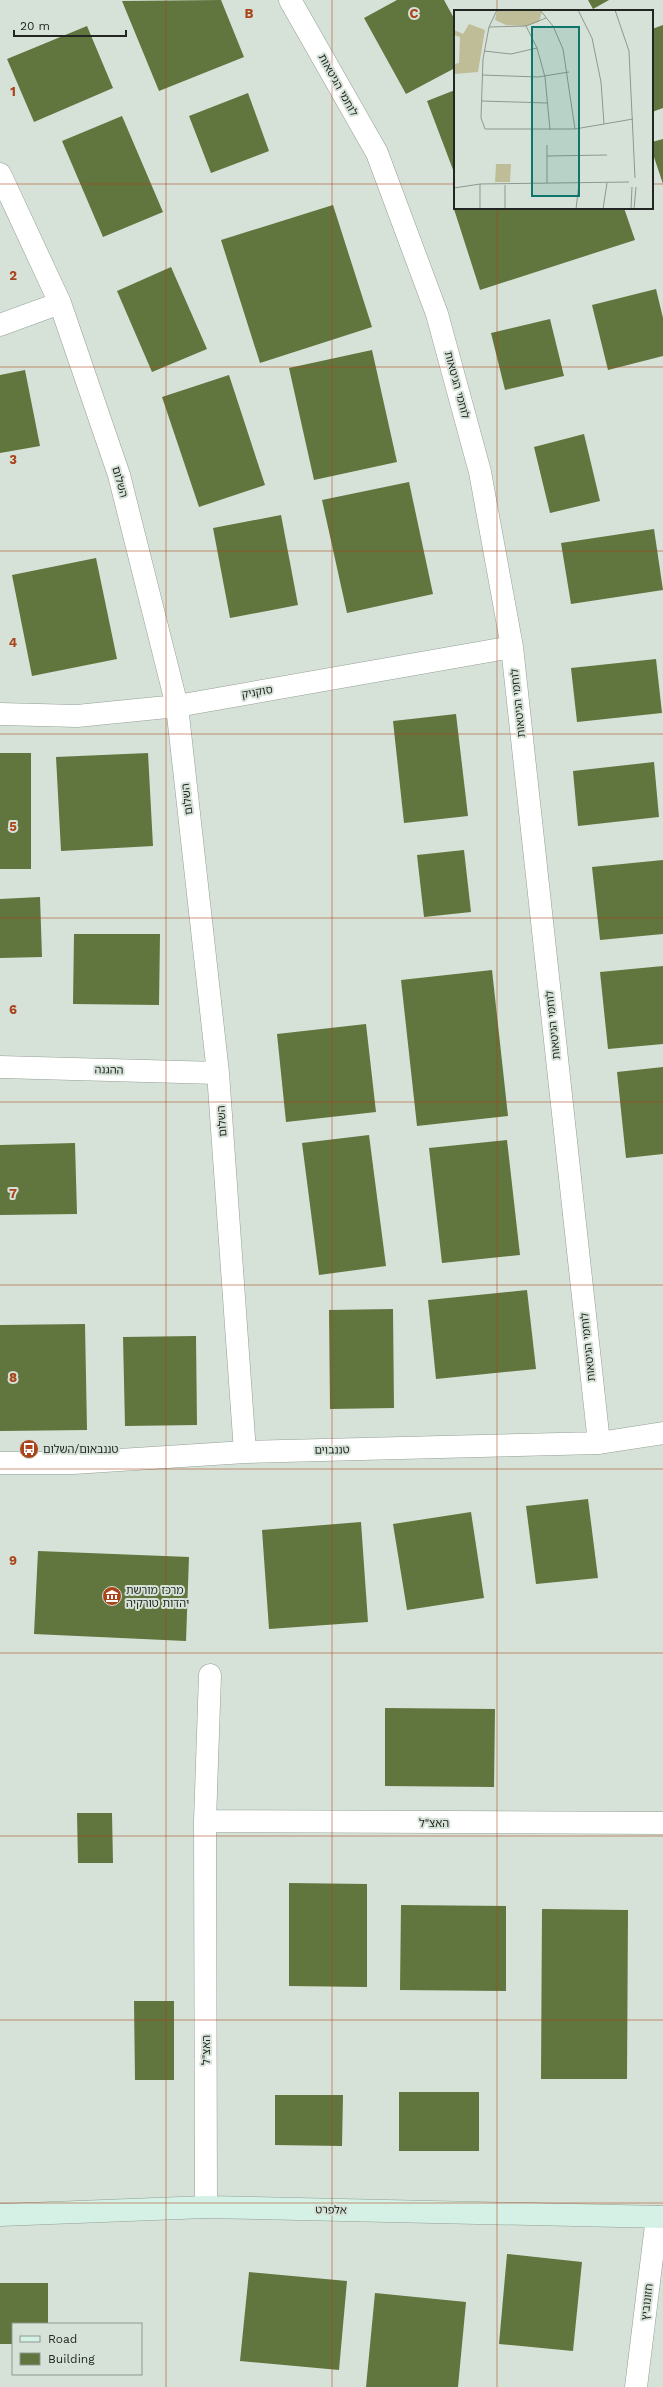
<svg xmlns="http://www.w3.org/2000/svg" width="663" height="2387" font-family="'Work Sans','Noto Sans Hebrew',sans-serif">
<style>
.building{fill:#61753e}
.lines{fill:none;stroke-linecap:round;stroke-linejoin:round}
.street-casing{stroke:#949f95;stroke-width:23}
.secondary-casing{stroke:#949f95;stroke-width:23}
.street{stroke:#fff;stroke-width:22}
.secondary{stroke:#d5f1e6;stroke-width:22}
.grid{fill:none;stroke:#aa441b;stroke-width:1;stroke-opacity:0.55}
.labels{text-anchor:middle;dominant-baseline:central;stroke-width:4;stroke-linejoin:round;paint-order:stroke}
.street-label{font-size:11px;fill:#222622;stroke:#d6e2d7}
.poi-label{font-size:11px;fill:#222622;stroke:#d6e2d7;text-anchor:start}
.inset-road{fill:none;stroke:#8e978f;stroke-width:1}
.view{fill:#0f766e;fill-opacity:0.15;stroke:#0f766e;stroke-width:2}
.inset-edge{fill:none;stroke:#222622;stroke-width:2}
.grid-label{font-size:13px;text-anchor:middle;font-weight:bold;fill:#aa441b;stroke:#d6e2d7;stroke-width:4;stroke-linejoin:round;paint-order:stroke}
</style>
<rect width="100%" height="100%" fill="#d6e2d7"/>
<!-- building -->
<path class="building" d="M221,0L244,57L159,91L122,1Z
M397,0H444L455,20V68L406,94L364,18Z
M588,0H609L593,9Z
M663,25V108L652,112V29Z
M87,26L113,88L34,122L7,59Z
M455,90V175L427,101Z
M248,93L269,151L211,173L189,116Z
M122,116L163,212L103,237L62,141Z
M663,139V184L652,151V142Z
M333,205L372,327L260,363L221,240Z
M453,206H455V208H624L635,240L480,290Z
M171,267L207,349L152,372L117,291Z
M656,289L663,318V356L608,370L592,305Z
M550,319L564,376L505,390L491,333Z
M372,350L397,462L314,480L289,368Z
M25,370L40,446L0,453V375Z
M229,375L265,485L199,507L162,397Z
M584,434L600,501L550,513L534,447Z
M409,482L433,594L347,613L322,500Z
M281,515L298,605L230,618L213,528Z
M654,529L663,590L571,604L561,543Z
M96,558L117,659L32,676L12,575Z
M656,659L662,713L577,722L571,668Z
M456,714L468,816L404,823L393,721Z
M0,753H31V869H0Z
M148,753L153,846L61,851L56,757Z
M654,762L659,817L578,826L573,771Z
M464,850L471,912L424,917L417,855Z
M663,860V934L600,940L592,867Z
M40,897L42,957L0,958V899Z
M74,934H160L159,1005L73,1004Z
M663,966V1044L608,1049L600,972Z
M492,970L508,1116L417,1126L401,980Z
M366,1024L376,1112L286,1122L277,1034Z
M663,1067V1154L626,1158L617,1072Z
M369,1135L386,1266L319,1275L302,1143Z
M507,1140L520,1255L442,1263L429,1148Z
M75,1143L77,1214L0,1215V1145Z
M527,1290L536,1369L436,1379L428,1300Z
M393,1309L394,1408L330,1409L329,1310Z
M85,1324L87,1430L0,1431V1325Z
M196,1336L197,1425L125,1426L123,1337Z
M588,1499L598,1578L536,1584L526,1506Z
M471,1512L484,1598L407,1610L393,1524Z
M361,1522L368,1622L269,1629L262,1530Z
M38,1551L189,1557L186,1641L34,1634Z
M385,1708L495,1709L494,1787L385,1786Z
M77,1813H112L113,1863H78Z
M289,1883L367,1884V1987L289,1986Z
M401,1905L506,1906V1991L400,1990Z
M542,1909L628,1910L627,2079H541Z
M134,2001H174V2080H135Z
M399,2092H479V2151H399Z
M275,2095H343L342,2146L275,2145Z
M507,2254L582,2262L573,2351L499,2344Z
M249,2272L347,2281L339,2370L240,2361Z
M0,2283H48V2324H13V2344H0Z
M375,2293L466,2302L458,2387H366Z"/>
<g class="lines">
<defs>
<path id="street" d="M290,0L377,153L437,314L480,472L512,647L599,1443
M0,174L60,303L119,475L177,706L218,1073L245,1452
M0,325L60,303
M0,714L77,716L177,706L512,647
M0,1067L218,1073
M0,1463H73L245,1452L599,1443L663,1433
M205,1821L663,1823
M206,2207L205,1821L210,1675
M636,2387L657,2217"/>
<path id="secondary" d="M0,2215L206,2207L663,2217"/>
</defs>
<!-- street casing -->
<use href="#street" class="street-casing"/>
<!-- secondary casing -->
<use href="#secondary" class="secondary-casing"/>
<!-- street -->
<use href="#street" class="street"/>
<!-- secondary -->
<use href="#secondary" class="secondary"/>
</g>
<!-- grid -->
<path class="grid" d="M166,0V2387M332,0V2387M497,0V11M0,184H455M652,184H663M497,208V2387M0,367H663M0,551H663M0,734H663M0,918H663M0,1102H663M0,1285H663M0,1469H663M0,1653H663M0,1836H663M0,2020H663M0,2203H663"/>
<!-- icons -->
<defs>
<symbol id="bus-disc" viewBox="-11 -11 22 22"><circle r="9.5" fill="#aa441b" stroke="#d6e2d7"/><path d="M-5-6H5V4H4V6H2V4H-2V6H-4V4H-5ZM-3.5-4V0h7V-4ZM-3.5 1.2v1.5H-2V1.2ZM2 1.2v1.5H3.5V1.2Z" fill="#fff"/></symbol>
<symbol id="museum-disc" viewBox="-11 -11 22 22"><circle r="9.5" fill="#aa441b" stroke="#d6e2d7"/><path d="M0-6L6-3V-2H-6V-3ZM-5-1h2V3h-2ZM-1-1h2V3h-2ZM3-1h2V3H3ZM-6 4H6V6H-6Z" fill="#fff"/></symbol>
</defs>
<g fill-rule="evenodd">
<use href="#bus-disc" x="18" y="1438" width="22" height="22"/>
<use href="#museum-disc" x="101" y="1585" width="22" height="22"/>
</g>
<g class="labels">
<!-- street labels -->
<g class="street-label">
<text transform="translate(338 85) rotate(61)">לוחמי הגיטאות</text>
<text transform="translate(457 385) rotate(75)">לוחמי הגיטאות</text>
<text transform="translate(120 482) rotate(74)">השלום</text>
<text transform="translate(257 692) rotate(-10)">סוקניק</text>
<text transform="translate(518 703) rotate(-96)">לוחמי הגיטאות</text>
<text transform="translate(187 799) rotate(-97)">השלום</text>
<text transform="translate(553 1025) rotate(-96)">לוחמי הגיטאות</text>
<text transform="translate(109 1070) rotate(1)">ההגנה</text>
<text transform="translate(222 1121) rotate(-94)">השלום</text>
<text transform="translate(588 1347) rotate(-96)">לוחמי הגיטאות</text>
<text transform="translate(332 1450) rotate(-1)">טננבוים</text>
<text x="434" y="1823">האצ"ל</text>
<text transform="translate(206 2050) rotate(-90)">האצ"ל</text>
<text transform="translate(331 2210) rotate(1)">אלפרט</text>
<text transform="translate(647 2302) rotate(-83)">חזונוביץ</text>
</g>
<!-- poi labels -->
<g class="poi-label">
<text x="43" y="1449">טננבאום/השלום</text>
<text x="126" y="1590">מרכז מורשת<tspan x="126" dy="13">יהדות טורקיה</tspan></text>
</g>
</g>
<!-- overview -->
<g transform="translate(454 10)">
<rect width="199" height="199" fill="#d6e2d7"/>
<path d="M43,0H86L88,2L85,12L72,16L52,15L41,10ZM15,14L31,20L24,62L0,64V54L5,53L6,27L0,25V20L9,24ZM42,154H57L56,172H41Z" fill="#bfbd98"/>
<path class="inset-road" d="M43,0L35,17L29,49L27,108L31,119H121L179,109M86,0L99,16L109,39L121,119M124,0L138,28L147,72L150,114M161,0L175,41L181,168M72,16L83,38L91,67L96,120M35,17L72,16L92,8M30,41L57,44L83,38M28,65L84,67L115,62M27,91L94,93M93,146L153,145M93,173V135M0,178L26,174L175,172M26,199V174M51,199V175M122,199L125,174M149,199L153,173M177,199L178,177M180,199L182,177"/>
<path class="view" d="M78,17H125V186H78Z"/>
<rect width="199" height="199" class="inset-edge"/>
</g>
<g class="grid-label">
<text x="249" y="18">B</text>
<text x="414" y="18">C</text>
<text x="13" y="96">1</text>
<text x="13" y="280">2</text>
<text x="13" y="464">3</text>
<text x="13" y="647">4</text>
<text x="13" y="831">5</text>
<text x="13" y="1014">6</text>
<text x="13" y="1198">7</text>
<text x="13" y="1382">8</text>
<text x="13" y="1565">9</text>
</g>
<!-- legend -->
<rect x="12" y="2323" width="130" height="52" fill="#d6e2d7" stroke="#8e978f"/>
<rect x="20" y="2336" width="20" height="6" fill="#d5f1e6" stroke="#8e978f"/>
<text x="48" y="2343" font-size="12" fill="#222622">Road</text>
<rect x="20" y="2353" width="20" height="12" fill="#61753e" stroke="#8e978f"/>
<text x="48" y="2363" font-size="12" fill="#222622">Building</text>
<!-- scale -->
<path d="M14 30v6h112v-6" fill="none" stroke="#222622" stroke-width="2"/>
<text x="20" y="30" font-size="12" fill="#222622" stroke="#d6e2d7" stroke-width="3" paint-order="stroke">20 m</text>
</svg>
